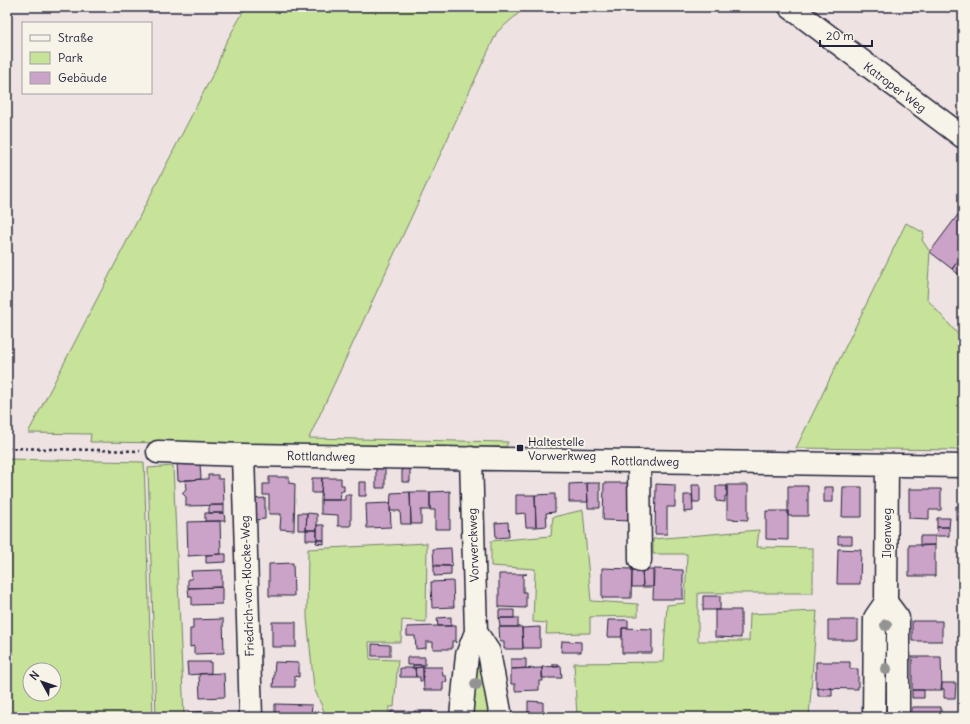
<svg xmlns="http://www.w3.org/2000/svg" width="970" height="724" font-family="Delius,sans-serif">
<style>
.green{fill:#c7e299;stroke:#74826a;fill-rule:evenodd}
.building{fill:#cca3c8;stroke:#22223b}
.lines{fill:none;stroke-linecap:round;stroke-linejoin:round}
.minor-casing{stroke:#22223b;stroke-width:25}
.path{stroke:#22223b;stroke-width:2.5;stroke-dasharray:3 3;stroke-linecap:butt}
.minor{stroke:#f7f3e8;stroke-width:22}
.tree{fill:#949393}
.poi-dot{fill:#22223b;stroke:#f7f3e8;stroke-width:1.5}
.labels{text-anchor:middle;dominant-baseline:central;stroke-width:4;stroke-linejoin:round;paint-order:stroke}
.street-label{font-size:12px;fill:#22223b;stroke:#f7f3e8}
.poi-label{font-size:12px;fill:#22223b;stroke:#f7f3e8;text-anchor:start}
</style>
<rect width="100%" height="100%" fill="#eee3e2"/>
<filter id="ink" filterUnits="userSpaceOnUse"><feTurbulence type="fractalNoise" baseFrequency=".025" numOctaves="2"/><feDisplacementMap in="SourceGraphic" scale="8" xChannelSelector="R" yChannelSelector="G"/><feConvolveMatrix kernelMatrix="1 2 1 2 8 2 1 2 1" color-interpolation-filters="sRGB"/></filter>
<g filter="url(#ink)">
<!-- green -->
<path class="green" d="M246,7H526L497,32L309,438L508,442L506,447L90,442L91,434L28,433L216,68L225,44Z
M906,223L924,233L922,240L930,252L927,299L963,340V450L796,448Z
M7,459L144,462L153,717H7ZM30,670H54V694H30Z
M173,466L184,717H156L148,468Z
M583,510L591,601L638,604V616L590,617V633L546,634L547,623L533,622L535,569L491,566V541L551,536L553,517Z
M759,530L757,547L813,548V593H698V641H749L750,614L817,611L809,717H577L574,663L663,662L667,605L685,603L687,554H653V539Z
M427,543L426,622L402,620L401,642H369L370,659L398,660L394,707H389V717H324V711L314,688L307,617L308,549Z
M477,650L494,717H465Z"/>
<!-- building -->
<path class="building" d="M963,208V254L952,269L930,252Z
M963,254V276L962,277L952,269Z
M177,462L200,463L201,479L178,481Z
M376,468H385V488H376Z
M402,469H410V482H402Z
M208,475H218V479H223L224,505L186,506V497L182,493L186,489L185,480L208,479Z
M269,477H289V483L295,484L294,530L280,529L281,514H269V495H263V484H269Z
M312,478H322L321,493H312Z
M322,478H341V485H344V491H341L340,500H321Z
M359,482H366V496H359Z
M587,483L588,502H569V484Z
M587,483H600V508H588Z
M604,483H631L632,521L603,520Z
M656,484L675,485V507H667V534H655Z
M692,485H700V502H693Z
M727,485H748V520L727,519Z
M716,486H727V496H725V502L716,501Z
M788,486H808V516H788Z
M824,487H833V502H824Z
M843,487H862V517H842Z
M909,489H941V510H929V519L909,518Z
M450,491V529H435V510H430V492Z
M410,492H430V510H421V524H411Z
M410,492L411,524H401L400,511H390L391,493Z
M555,494V512L546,513L547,526L536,527L535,495Z
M345,495H351V526H338V515L321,514V500H345Z
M516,495H535L536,527H526L525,513L516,514Z
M684,495H692L693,511L684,512Z
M265,498V519L255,520L254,499Z
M390,503L391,527L367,528L366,504Z
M209,505H224V513H209Z
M956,506L963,507V519L956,520Z
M766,511H788V540L766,539Z
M205,513H224L225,521H205Z
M298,513H307L306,530H298Z
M307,513L317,514V530H306Z
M937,518H950L949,527H937Z
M220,521L221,554L188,556L187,522Z
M508,522L509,537L496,538L495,523Z
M317,525H324V540H317Z
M937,527H949V536H936Z
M306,530H317V540H306Z
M838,536H852V544H838Z
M920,536H935V545L920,546Z
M317,540H324V544L316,543Z
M909,545H935V576H909Z
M451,548L452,566H434L433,549Z
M838,549L861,550L860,584H837Z
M221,554H226V562L206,563V555Z
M293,563L294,596H269V564Z
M434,565L451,566V575L434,576Z
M602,568L632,569L631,598H602Z
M654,569L683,570V599H653Z
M222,570V587L188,588V579H192L191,571Z
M632,570H642L643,587H632Z
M642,570H653V587H643Z
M499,574H527L523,575V592H526V608L499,607Z
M453,581L454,607L432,608L431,582Z
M222,587V604L192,605V597H189L188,588Z
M703,596H720V610H703Z
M499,610H514V618H499Z
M715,610H741V638L715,637Z
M451,617V626H438L437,618Z
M499,618H518V627H500Z
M223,619L224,653L194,654V646L190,647V629H193V620Z
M608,620H628V628H622V637H607Z
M828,620H858V640H828Z
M912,621H942V641H912Z
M272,622H296V647H272Z
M438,626H456V643L455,641H452V649H433V642H426V648L416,649L415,636H407V627Z
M499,627H522L523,649H504V642H500Z
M540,627V648H523L522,628Z
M622,628L652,629V653H622Z
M562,641L581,642V652H561Z
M372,644L390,645V656H372Z
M407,657H425V665H407Z
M912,657H941L942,690H912Z
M511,659H526V668L511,669Z
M187,662H211V673L188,675Z
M275,662L299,663V677L295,676V687H273Z
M816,662H850V669H858V689L816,688Z
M553,664H559V667H553Z
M413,665H423V667L413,668Z
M561,666L562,678H542V667Z
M423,667V681H420V677H416L415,668Z
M423,667H442L443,676H446L447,682H443V690H424Z
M400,668H415L416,677H400Z
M542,668L543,681H539V690L515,691V684H511V669Z
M224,673L225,697L200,698L199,674Z
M942,683H956L955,698H944V689H941Z
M818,688H832V696H818Z
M912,690H924V698H912Z
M528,701L543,702V713H528Z
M275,704L312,705L311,717H275Z
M912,707H941V717H912Z
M213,711V717H189V712Z
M391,711H406V717H391Z
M414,711H433V717H414Z
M527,713H546V717H527Z
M546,715H568V717H546Z"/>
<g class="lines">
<defs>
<path id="minor" d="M790,7L963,137
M158,452L243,455L963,466
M243,455L251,717
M639,461L640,560
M886,602L898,618V717
M476,632L489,652L501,717
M461,717L467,655L476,632L471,458
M874,717L875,618L886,602L887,465"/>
</defs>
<!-- minor casing -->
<use href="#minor" class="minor-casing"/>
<!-- path -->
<path class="path" d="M7,448L140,451"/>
<!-- minor -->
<use href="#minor" class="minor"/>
</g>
<!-- trees -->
<g class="tree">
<circle cx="886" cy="625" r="6"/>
<circle cx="886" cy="669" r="6"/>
<circle cx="476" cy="684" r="6"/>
</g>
</g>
<!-- markers -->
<rect class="poi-dot" x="516" y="444" width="8" height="8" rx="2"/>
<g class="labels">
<!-- street labels -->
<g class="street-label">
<text transform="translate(895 87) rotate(37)">Katroper Weg</text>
<text transform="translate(321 456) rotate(1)">Rottlandweg</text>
<text transform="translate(645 461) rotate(1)">Rottlandweg</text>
<text transform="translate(886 533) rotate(-90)">Ilgenweg</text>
<text transform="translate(473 545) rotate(-92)">Vorwerckweg</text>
<text transform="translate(247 586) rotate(-92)">Friedrich-von-Klocke-Weg</text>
</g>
<!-- poi labels -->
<g class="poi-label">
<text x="528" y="441">Haltestelle<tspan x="528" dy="14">Vorwerkweg</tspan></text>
</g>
</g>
<!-- margin -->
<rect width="970" height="724" fill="none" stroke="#f7f3e8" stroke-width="24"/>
<rect x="12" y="12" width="946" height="700" fill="none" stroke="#22223b" stroke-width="1.5" filter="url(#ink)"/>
<!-- legend -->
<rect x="22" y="22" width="130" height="72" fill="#f7f3e8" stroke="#a29fa3"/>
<rect x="30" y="35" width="20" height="6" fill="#f7f3e8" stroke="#a29fa3"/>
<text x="58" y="42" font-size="12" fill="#22223b">Straße</text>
<rect x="30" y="52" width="20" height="12" fill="#c7e299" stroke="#a29fa3"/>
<text x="58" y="62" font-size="12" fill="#22223b">Park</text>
<rect x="30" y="72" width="20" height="12" fill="#cca3c8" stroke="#a29fa3"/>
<text x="58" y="82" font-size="12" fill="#22223b">Gebäude</text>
<!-- north arrow -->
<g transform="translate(42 682) rotate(310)"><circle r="19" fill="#f7f3e8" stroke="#a29fa3"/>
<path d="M0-3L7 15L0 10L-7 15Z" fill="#22223b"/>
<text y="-6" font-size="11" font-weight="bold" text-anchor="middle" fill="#22223b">N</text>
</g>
<!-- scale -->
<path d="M820 40v6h52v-6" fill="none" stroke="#22223b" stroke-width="2"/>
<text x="826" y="40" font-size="12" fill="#22223b" stroke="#f7f3e8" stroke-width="3" paint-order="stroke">20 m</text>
</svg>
